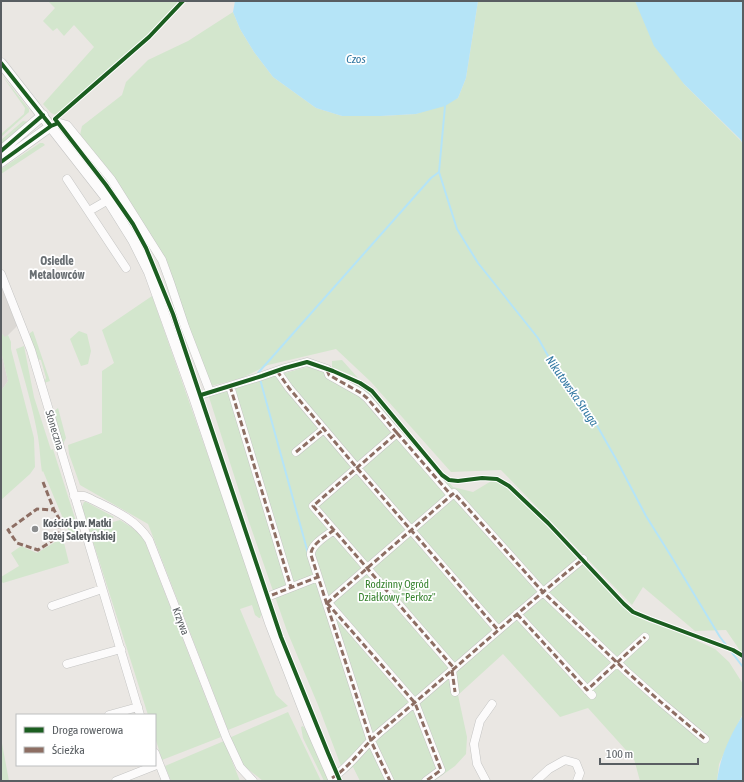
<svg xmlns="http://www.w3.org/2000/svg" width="744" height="782" font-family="'Asap Condensed',sans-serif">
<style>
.industrial{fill:#dbd8d4}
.green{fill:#d3e6cd}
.water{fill:#b5e4f7}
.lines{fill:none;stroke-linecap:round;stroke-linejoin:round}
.stream{stroke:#b5e4f7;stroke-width:2}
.minor-casing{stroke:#c5c5c4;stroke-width:9}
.tertiary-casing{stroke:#c5c5c4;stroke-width:11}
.minor{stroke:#fcfbfb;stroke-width:8}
.tertiary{stroke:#fcfbfb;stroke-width:10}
.quiet{stroke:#8d6e63;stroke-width:3;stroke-dasharray:6 3;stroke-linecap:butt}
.cycleway-casing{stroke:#fff;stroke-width:6}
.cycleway{stroke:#1b5e20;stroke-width:4}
.poi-dot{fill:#8c8e8f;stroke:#fff;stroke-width:1.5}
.labels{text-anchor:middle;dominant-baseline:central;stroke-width:3.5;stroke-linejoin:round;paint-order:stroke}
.street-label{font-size:11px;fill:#595e62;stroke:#fff}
.poi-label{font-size:11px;font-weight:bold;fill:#595e62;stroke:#fff;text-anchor:start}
.park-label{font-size:11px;fill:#37832f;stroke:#fff}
.water-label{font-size:12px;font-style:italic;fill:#3379a3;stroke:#fff}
.neighbourhood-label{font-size:12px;font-weight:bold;fill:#6a7074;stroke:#fff}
</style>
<rect width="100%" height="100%" fill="#eae7e3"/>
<!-- industrial -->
<path class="industrial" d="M1,286L17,326L5,338L1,333Z
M1,351L8,381L1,391Z"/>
<!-- green -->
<path class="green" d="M48,1H179L145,38L56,115L51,113L43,104L94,47L74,25L64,36L57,28L53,31L43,21L55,8Z
M478,1H635L640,11L684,84L740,140L743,144V655L726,630L695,631L643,587L632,605L501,470L451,472L371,382L336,349L268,365L242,378L211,386L163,257L115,180L80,135L82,126L122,95L126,82L148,60L188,41L233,12L240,29L254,52L273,77L316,108L342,116H381L416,114L458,98L466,78Z
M1,74L29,109V112L1,137V134L24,114L25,108Z
M23,121L28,122L1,146V140Z
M40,143H43L45,145L1,174V169Z
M152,296L260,604L262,613L260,618H259L255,615L252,605L240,609L276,695L288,706L228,730L148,524L80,485L69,454L68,445L102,433V371L114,363L102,330Z
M33,331L50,381L44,383L46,378L41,360L36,359L30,337V333Z
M79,331L87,334L91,351L88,364L81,366L70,339Z
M1,333L5,337L8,335L11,342V349L34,438L35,467L30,474L1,500V391L8,381L1,351Z
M24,346L34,397L51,450L53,449L80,534L72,535L67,528L43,471L42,472C40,460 40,449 38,437C33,408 24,378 16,349Z
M342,360L358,378L332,367V361Z
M318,364L349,377L371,390L453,487L473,492L493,480L510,486L575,552L633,614L651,623L669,628L715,649L729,662L743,684V713L719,764L717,781H640L634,759L588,708L560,717L503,654L458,695L467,737L466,754L455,766L434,781H360L353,767L344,774L318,705L287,631L248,519L208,394Z
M58,408L66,438L63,444L52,413Z
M84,502H86L114,517L110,520L88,526L82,507Z
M120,520L131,527L143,537L221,737L162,760L155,737V715H148L89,529Z
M60,539H63L69,563L3,583L1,581V577L19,566L11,553L21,546L37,553Z
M288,712L321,781H263L243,765L229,738Z
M303,726L306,730L330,781H324L303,738L301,727Z
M1,738L9,781H1Z
M224,741L240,781H171L165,766Z"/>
<!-- water -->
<path class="water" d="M235,1H478L466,78L458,98L445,106L416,114L381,116H342L316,108L273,77L254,52L240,29L233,12Z
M635,1H743V144L740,139L684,84L654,46Z
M743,715V781H717C720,757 730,735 743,715Z"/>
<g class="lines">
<!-- stream -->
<path class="stream" d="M445,106L439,172L457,229L478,263L538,338L552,363L595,422L616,459L646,516L671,556L720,637L743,667
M259,375L258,373L431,178L439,172
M260,379L308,553"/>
<defs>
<path id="minor" d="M51,126L60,123L67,125L111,179L162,260L170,282L185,327L210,392
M67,179L126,268
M89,211L108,200
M1,274L31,350L140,715
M277,371L289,388L357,468L498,630
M230,386L291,587
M194,397L262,376L285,368L307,362L327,369L329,375L361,393L367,398L397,433L313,506L454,668
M397,433L451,495
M296,452L324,429
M74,496H84L89,498C111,509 135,518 149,540L226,737L240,767L253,781
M334,530C326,536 310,545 311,555L371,741L390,781
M272,595L318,577
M327,603L454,493L543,592L627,672L662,703L705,739
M328,603L415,703L441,770L426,781
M52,606L102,589
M517,614L592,695
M67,664L121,649
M452,670L455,692
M587,690L645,637
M109,715L138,707
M155,753L166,781
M332,778C351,766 363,746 380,732C448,675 514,615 583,559
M116,781L159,764
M486,781L477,764L474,744L480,721L492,704
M536,781L549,769L565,760L576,763L580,773L577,781"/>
<path id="tertiary" d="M1,63L108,200L133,240L149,272L194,397L270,623L309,724L334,781
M1,151L43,115
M1,162L51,126"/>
</defs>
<!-- minor casing -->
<use href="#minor" class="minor-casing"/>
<!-- tertiary casing -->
<use href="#tertiary" class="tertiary-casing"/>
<!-- minor -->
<use href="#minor" class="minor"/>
<!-- tertiary -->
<use href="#tertiary" class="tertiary"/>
<!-- quiet -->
<path class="quiet" d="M327,370L329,375L361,393L367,398L397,433L313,506L454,668
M277,371L289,388L357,468L498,630
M230,386L291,587
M397,433L451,495
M296,452L324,429
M43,482L54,510L61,522L58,537L38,550L17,543L8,530L37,509L54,510
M334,530C326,536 310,545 311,555L371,741L390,781
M272,595L318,577
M327,603L454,493L543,592L627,672L662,703L705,739
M327,603L415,703L441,770L426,781
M517,614L587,690L645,637
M452,670L455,692
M332,778C351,766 363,746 380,732C448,675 514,615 583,559"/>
<defs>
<path id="cycleway" d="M183,1L149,37L55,119L106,185L133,224L146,248L173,314L281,637L328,753L340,781
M1,63L51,126
M1,151L43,115
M1,162L51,126L56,124
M201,395L262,376L285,368L307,362L333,371L360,383L372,391L442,475L449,480L458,481L482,478L497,479L509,486L548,523L624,604L633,612L650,619L733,650L743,656"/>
</defs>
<!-- cycleway casing -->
<use href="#cycleway" class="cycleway-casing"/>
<!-- cycleway -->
<use href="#cycleway" class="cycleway"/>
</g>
<!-- markers -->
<circle class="poi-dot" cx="35" cy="529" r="4"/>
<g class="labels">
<!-- street labels -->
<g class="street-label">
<text transform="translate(55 430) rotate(73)">Słoneczna</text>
<text transform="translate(181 621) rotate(69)">Krzywa</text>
</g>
<!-- poi labels -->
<g class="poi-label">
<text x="43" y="523">Kościół pw. Matki<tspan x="43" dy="13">Bożej Saletyńskiej</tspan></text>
</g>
<!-- park labels -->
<g class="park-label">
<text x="397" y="584">Rodzinny Ogród<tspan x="397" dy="13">Działkowy "Perkoz"</tspan></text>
</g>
<!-- water labels -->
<g class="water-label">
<text x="356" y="59">Czos</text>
<text transform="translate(572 391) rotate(55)">Nikutowska Struga</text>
</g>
<!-- neighbourhood labels -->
<g class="neighbourhood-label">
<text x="57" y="261">Osiedle<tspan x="57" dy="14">Metalowców</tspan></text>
</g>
</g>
<!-- border -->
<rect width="744" height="782" fill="none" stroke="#595e62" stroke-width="4"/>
<!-- legend -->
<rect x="16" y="714" width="140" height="52" fill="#ffffff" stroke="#bdbfc0"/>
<rect x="24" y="727" width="20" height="6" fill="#1b5e20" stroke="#bdbfc0"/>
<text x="52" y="734" font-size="12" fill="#595e62">Droga rowerowa</text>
<rect x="24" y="747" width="20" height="6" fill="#8d6e63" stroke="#bdbfc0"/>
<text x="52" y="754" font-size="12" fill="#595e62">Ścieżka</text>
<!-- scale -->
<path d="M600 758v6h98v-6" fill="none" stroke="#595e62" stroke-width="2"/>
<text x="606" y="758" font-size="12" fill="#595e62" stroke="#ffffff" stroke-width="3" paint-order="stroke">100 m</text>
</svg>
